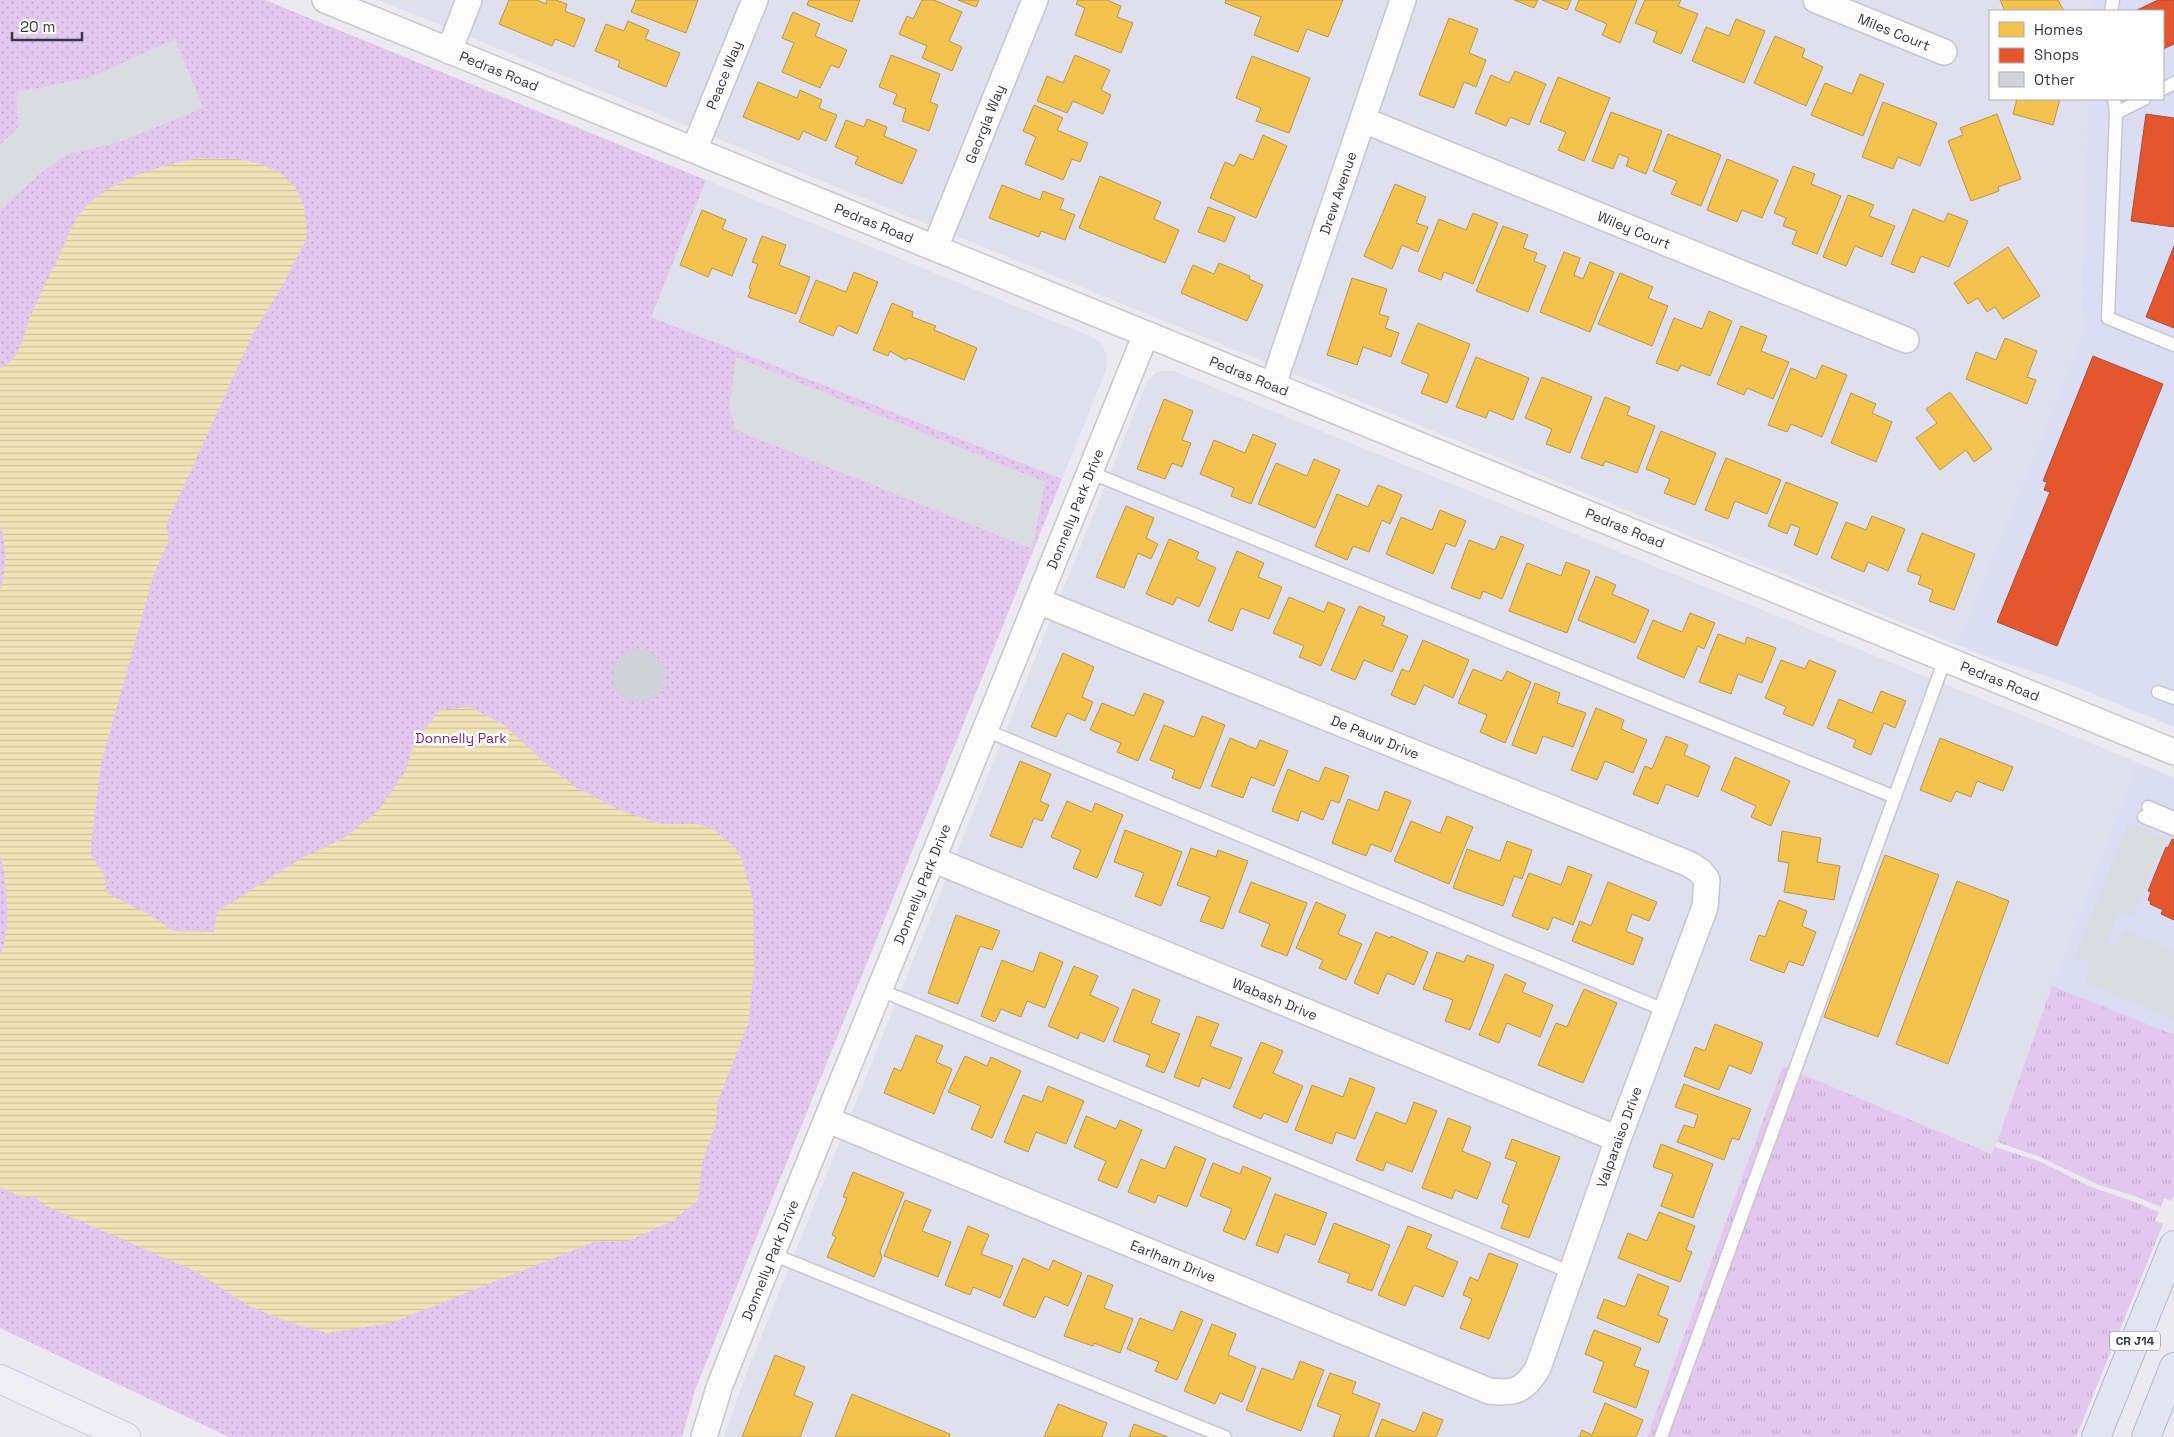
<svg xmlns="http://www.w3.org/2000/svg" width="2174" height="1437" font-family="'Space Grotesk',sans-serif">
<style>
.residential{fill:#dfdfed}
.commercial{fill:#dbddf4}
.grass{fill:url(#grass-tufts)}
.park{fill:url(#park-dots)}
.parking{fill:#dbdbe2}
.water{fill:url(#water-rules)}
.homes{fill:#f2c14e;stroke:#b9974c}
.shops{fill:#e4572e;stroke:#b04d36}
.building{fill:#d2d2da;stroke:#cfd0d9}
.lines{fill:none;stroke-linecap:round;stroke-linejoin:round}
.lane-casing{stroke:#c6c6d0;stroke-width:15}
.street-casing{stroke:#c6c6d0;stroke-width:28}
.secondary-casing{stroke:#cccbdd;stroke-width:30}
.primary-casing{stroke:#b6b6d4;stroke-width:30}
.lane{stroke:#fcfcfd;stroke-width:12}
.street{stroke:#fcfcfd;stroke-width:25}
.secondary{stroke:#efeef7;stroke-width:28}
.primary{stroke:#e4e3f1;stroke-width:28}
.labels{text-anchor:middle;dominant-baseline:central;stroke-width:5;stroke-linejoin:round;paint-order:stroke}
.shield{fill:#fff;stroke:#72727f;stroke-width:1}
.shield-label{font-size:12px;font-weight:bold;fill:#353648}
.street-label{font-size:14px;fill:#353648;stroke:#fff}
.park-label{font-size:14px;fill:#7a237f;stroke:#fff}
</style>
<defs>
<pattern id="grass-tufts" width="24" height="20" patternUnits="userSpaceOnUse" patternTransform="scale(1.25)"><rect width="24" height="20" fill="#e3c7ee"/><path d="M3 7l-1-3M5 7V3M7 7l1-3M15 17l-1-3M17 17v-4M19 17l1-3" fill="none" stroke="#c3acce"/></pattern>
<pattern id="park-dots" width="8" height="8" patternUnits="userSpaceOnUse" patternTransform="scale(1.25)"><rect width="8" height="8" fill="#e3c7ee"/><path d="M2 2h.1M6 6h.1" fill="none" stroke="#c3acce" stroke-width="1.8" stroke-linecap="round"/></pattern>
<pattern id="water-rules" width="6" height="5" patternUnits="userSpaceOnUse" patternTransform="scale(1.25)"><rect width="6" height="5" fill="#f2e2b6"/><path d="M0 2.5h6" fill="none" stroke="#d0c29e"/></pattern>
</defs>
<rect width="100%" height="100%" fill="#eaeaf0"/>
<!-- residential -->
<path class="residential" d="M379,0H2092V11H1990V99H2088L2081,290L2083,332L1957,645Z
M706,180L1092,337L1100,342L1107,355L1106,370L1062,479L651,317Z
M1162,371H1173L2137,762L2052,986L1993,1154L1783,1066L1647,1437H724L744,1380L786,1275L1147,382L1155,373Z"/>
<!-- commercial -->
<path class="commercial" d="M2092,0H2174V727L2059,680L1999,661L1957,645L2083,332L2081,290L2088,99H2163V11H2092Z
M2137,762L2174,778V1030L2172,1035L2052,986Z"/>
<!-- grass -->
<path class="grass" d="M2052,986L2172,1034L2174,1030V1195L2171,1201L2164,1198L2161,1207L2132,1195L2099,1185L2040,1157L1997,1142Z
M1783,1066L1992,1154L1995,1147L2039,1161L2091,1187L2135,1202L2159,1212L2155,1221L2163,1224L2076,1437H1647Z"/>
<!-- park -->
<path class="park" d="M0,0H265L706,180L651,317L1062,479L695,1390L682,1437H229L0,1328Z"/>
<!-- parking -->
<path class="parking" d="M175,39L203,108L120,142L68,154L41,173L0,210V145L19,126L16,96L18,92L91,77Z
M736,357L1045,482L1032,549L736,430L729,409Z
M2128,823L2166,838L2133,917L2121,913L2118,914L2108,940L2111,944L2115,945L2124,929L2174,950V1020L2084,982L2090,967L2087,962L2075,957Z"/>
<!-- water -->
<path class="water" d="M199,158L239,159L260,164L280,173L295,187L304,207L307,237L285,281L253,334L166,525L169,540L154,574L101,764L90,854L104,874L107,893L146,913L174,931L214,932L217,912L300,859L344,838L378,811L405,772L414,744L440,710L470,707L506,726L547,765L577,788L622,811L660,824H699L715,830L735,848L742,860L753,901L754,970L748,1024L717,1103L716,1123L702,1163L698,1200L674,1220L629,1241L594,1242L391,1323L327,1333L288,1322L249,1306L197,1272L46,1206L35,1197H24L0,1188V957C12,927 7,883 0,853V591C7,567 7,547 0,524V368C22,359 22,337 30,318C39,295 51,274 61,252C67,239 72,222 82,211C110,179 159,166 199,158Z"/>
<!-- homes -->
<path class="homes" d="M509,0H537L546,4L547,0H556L567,4L565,11L585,19L574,47L555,39L552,46L499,24Z
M636,0H698L686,33L631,12Z
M809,0H860L852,22L807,5Z
M922,0H934L962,12L949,41L962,47L952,71L922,58L927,46L899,34L907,16L913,19Z
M958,0H979L976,7Z
M1078,0H1107L1121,6L1117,17L1133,23L1121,53L1075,35L1085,8L1076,4Z
M1226,0H1343L1328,37L1307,29L1298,52L1254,35L1261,17L1225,3Z
M1514,0H1538L1534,8Z
M1542,0H1571L1567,10Z
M1579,0H1637L1620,43L1602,35L1607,24L1575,10Z
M1645,0H1681L1678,6L1698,14L1681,54L1653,42L1657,32L1635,23Z
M2000,0H2058L2064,11H2005Z
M793,12L820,24L815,36L847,50L839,68L831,65L820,88L782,72L794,43L782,38Z
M1449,18L1478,29L1469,53L1486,60L1476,87L1464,82L1454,108L1419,95Z
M1736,19L1765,31L1744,83L1692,61L1706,27L1729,36Z
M628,21L649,30L645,39L680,53L666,87L618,67L620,61L595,51L606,24L624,31Z
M1775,36L1805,49L1802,57L1823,67L1806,106L1754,83Z
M891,55L940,74L930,102L938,105L929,131L902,121L906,109L893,104L897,94L879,87Z
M1075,55L1110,70L1101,90L1111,95L1103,114L1073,101L1067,113L1037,101L1047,76L1063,83Z
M1252,56L1310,78L1289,133L1256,121L1261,108L1236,98Z
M1515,71L1546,84L1529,125L1510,117L1506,126L1475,113L1491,75L1509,83Z
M1860,74L1884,84L1863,136L1811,115L1825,83L1852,94Z
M1558,77L1610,98L1584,161L1558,150L1566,132L1540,122Z
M758,82L797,98L800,90L822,100L819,108L837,115L826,141L803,131L799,140L743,117Z
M2017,99H2060L2053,125L2013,114Z
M1883,102L1937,123L1920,166L1898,157L1893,169L1862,157Z
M1034,105L1063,118L1057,130L1088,143L1080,162L1072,159L1063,180L1025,164L1036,137L1023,131Z
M1611,112L1662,131L1646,174L1626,166L1629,158L1619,154L1613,169L1592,161Z
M1997,114L2021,179L1998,187L1999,191L1971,201L1948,141L1963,135L1960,128Z
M867,119L887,127L884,136L917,150L902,184L855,164L858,157L835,147L846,120L864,127Z
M1668,134L1721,155L1701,206L1671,194L1677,181L1653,171Z
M1263,135L1287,146L1256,218L1210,198L1225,162L1234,166L1240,154L1253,160Z
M1727,159L1778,180L1762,218L1742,210L1737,222L1707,210Z
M1793,166L1815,174L1811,184L1841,196L1817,254L1792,244L1797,231L1783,226L1786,218L1774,213Z
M1100,176L1161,202L1154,219L1179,230L1165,263L1079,228Z
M1395,184L1426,197L1416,223L1428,227L1418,252L1402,245L1392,269L1364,256Z
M1002,185L1040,200L1043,191L1064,199L1060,209L1075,215L1065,240L1041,231L1039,237L989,218Z
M1848,195L1874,205L1869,216L1895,226L1882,257L1855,246L1846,266L1823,257Z
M1208,207L1235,217L1225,242L1198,232Z
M1913,209L1944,222L1948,213L1968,221L1949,267L1921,256L1914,273L1891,264Z
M702,210L726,220L722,229L747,239L732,276L712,268L708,277L680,265Z
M1473,213L1498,223L1473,284L1444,272L1441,280L1418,271L1439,219L1466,230Z
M1503,226L1528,235L1523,248L1537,253L1534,261L1546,266L1528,312L1476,291Z
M762,236L786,245L779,265L810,277L796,314L748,297L751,289L749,288L758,264L752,262Z
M2008,247L2040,296L2003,319L1995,307L1987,312L1978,298L1968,304L1954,283Z
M1564,252L1580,258L1574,275L1583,279L1590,262L1614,272L1590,332L1540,312Z
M1219,263L1250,276L1249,279L1263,285L1247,321L1181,293L1193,265L1214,274Z
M854,272L878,282L857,334L838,325L833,336L799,322L816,280L846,292Z
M1620,273L1653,287L1648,298L1668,306L1652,346L1598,324Z
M1352,278L1387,289L1379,314L1389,317L1385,328L1399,333L1391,357L1363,347L1357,365L1327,355Z
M892,303L913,312L912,317L936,326L934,330L977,348L964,380L909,358L905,360L890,351L888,356L873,350Z
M1709,311L1732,321L1710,376L1681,365L1678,371L1656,363L1674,318L1702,329Z
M1418,323L1470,344L1447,403L1421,393L1429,374L1401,363Z
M1741,326L1767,336L1761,351L1789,362L1773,399L1747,388L1744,395L1717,384Z
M2005,338L2037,351L2027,377L2036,380L2027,404L1966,379L1976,352L1996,360Z
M1476,357L1529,378L1513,420L1489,410L1486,418L1456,407Z
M1822,365L1847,375L1822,437L1791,424L1787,432L1768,425L1791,368L1816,379Z
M1542,377L1592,397L1570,453L1546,444L1552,429L1525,418Z
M1950,392L1992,449L1974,462L1966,450L1940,470L1916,438L1937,423L1926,409Z
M1851,393L1876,404L1872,413L1892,422L1876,462L1831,443Z
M1605,397L1630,407L1627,415L1655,426L1637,473L1605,461L1603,466L1581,458Z
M1164,399L1193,411L1182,440L1191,443L1182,467L1172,463L1165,479L1137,469Z
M1661,431L1716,453L1695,505L1664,493L1670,479L1646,469Z
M1253,434L1276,444L1251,504L1231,496L1234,488L1200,474L1214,440L1245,453Z
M1726,458L1781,480L1767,514L1735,501L1728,519L1705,510Z
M1314,459L1340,470L1315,528L1258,504L1276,463L1307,476Z
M1786,482L1838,503L1817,555L1794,545L1800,528L1791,524L1787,534L1768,526Z
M1378,485L1402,495L1390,524L1382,520L1369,552L1353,546L1347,560L1315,546L1337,494L1368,507Z
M1126,506L1154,518L1146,538L1158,544L1151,559L1138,553L1124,588L1096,577Z
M1440,510L1466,521L1455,547L1446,543L1433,574L1386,554L1401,517L1432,530Z
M1872,516L1905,529L1888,571L1868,562L1864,572L1831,558L1846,522L1866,530Z
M1922,533L1975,554L1954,610L1929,601L1933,590L1918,584L1921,576L1907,571Z
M1501,536L1524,545L1502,599L1483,591L1480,599L1451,588L1469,540L1495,550Z
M1169,539L1199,552L1196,559L1216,568L1199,607L1177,597L1173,605L1146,594Z
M1237,551L1264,563L1258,577L1282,587L1269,619L1241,608L1232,631L1208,621Z
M1566,562L1590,571L1567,633L1509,611L1527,563L1561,576Z
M1596,576L1616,585L1612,594L1649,610L1635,643L1578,620Z
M1289,597L1324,612L1328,602L1345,609L1321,666L1299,657L1304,646L1273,633Z
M1359,606L1385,617L1382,625L1408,636L1392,672L1364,660L1355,680L1331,670Z
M1690,613L1715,623L1704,649L1698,646L1684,678L1637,658L1653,620L1682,632Z
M1718,634L1745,644L1747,637L1776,648L1762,683L1738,674L1731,694L1699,682Z
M1423,640L1469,660L1453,698L1424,685L1415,705L1391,695L1402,669L1409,672Z
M1063,653L1094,667L1082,697L1093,702L1085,721L1067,713L1056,737L1031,727Z
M1781,660L1805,669L1809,660L1836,671L1813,726L1783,714L1786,707L1765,698Z
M1473,669L1502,681L1507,671L1531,682L1505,743L1480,732L1487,715L1458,703Z
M1535,683L1560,693L1557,703L1586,713L1573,747L1543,736L1536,754L1512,745Z
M1881,691L1906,701L1895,728L1884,723L1871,755L1853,747L1856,740L1827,728L1839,699L1872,713Z
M1144,693L1164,701L1138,761L1117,752L1121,743L1090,730L1102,703L1134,716Z
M1596,708L1624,720L1621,729L1647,740L1633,773L1605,761L1597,780L1571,770Z
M1202,716L1225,725L1200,789L1172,778L1175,770L1150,760L1164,725L1194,737Z
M1666,736L1688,745L1684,755L1710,766L1698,797L1666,784L1658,804L1633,794L1645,766L1652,769Z
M1230,738L1256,749L1260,740L1288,751L1274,786L1251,777L1243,798L1211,786Z
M1940,738L2013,767L2003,791L1977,781L1971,797L1956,791L1951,802L1920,790Z
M1735,757L1790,781L1771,826L1751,817L1756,806L1721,790Z
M1020,761L1051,774L1040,801L1049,805L1042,821L1034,818L1022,848L990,836Z
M1325,767L1349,776L1339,803L1331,800L1323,820L1301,811L1298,821L1272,811L1288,769L1319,782Z
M1385,791L1411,801L1391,852L1371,844L1366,856L1332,843L1348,799L1378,811Z
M1067,801L1092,812L1095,803L1123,815L1097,878L1073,868L1081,850L1051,837Z
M1447,816L1473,827L1449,884L1394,861L1411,821L1440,833Z
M1125,830L1182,852L1161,906L1135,896L1144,873L1114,862Z
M1782,831L1821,838L1817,862L1840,866L1834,900L1784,892L1789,863L1778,861Z
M1507,841L1532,850L1522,879L1514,876L1503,906L1453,888L1467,849L1500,861Z
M1191,848L1216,857L1218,850L1248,861L1223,929L1200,921L1210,897L1177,885Z
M1885,855L1939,875L1878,1037L1824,1017Z
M1568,866L1592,875L1573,925L1553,917L1548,930L1512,916L1529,873L1561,885Z
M1957,881L2009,901L1948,1064L1896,1044Z
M1251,882L1307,903L1287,956L1261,946L1270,924L1239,912Z
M1608,882L1657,902L1649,921L1632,914L1626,931L1643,938L1633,965L1572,941L1580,921L1591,926Z
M1779,900L1807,911L1802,926L1816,932L1803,966L1789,961L1784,973L1750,960L1759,935L1765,937Z
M1316,902L1346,915L1338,934L1362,944L1346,980L1319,968L1323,960L1296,948Z
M956,915L1000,931L992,950L980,946L958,1004L928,993Z
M1376,932L1390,938L1391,936L1428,952L1414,985L1387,973L1378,994L1354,983Z
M1040,952L1063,962L1045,1008L1027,1001L1021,1017L1001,1009L995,1022L981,1016L1002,960L1033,972Z
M1437,952L1464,962L1467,955L1494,965L1470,1030L1445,1021L1453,1000L1423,989Z
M1074,966L1098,976L1090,995L1119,1008L1104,1042L1080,1032L1078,1039L1048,1026Z
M1505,974L1526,983L1522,992L1553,1005L1540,1037L1507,1023L1499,1043L1479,1035Z
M1133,989L1160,1000L1151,1023L1180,1034L1164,1073L1146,1066L1150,1055L1113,1041Z
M1584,989L1617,1003L1583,1083L1538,1065L1556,1023L1567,1027Z
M1197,1016L1219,1024L1210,1046L1242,1058L1230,1089L1202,1078L1199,1087L1174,1077Z
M1715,1024L1763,1043L1751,1074L1729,1065L1719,1090L1684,1076L1695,1047L1705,1051Z
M916,1035L943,1046L936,1062L952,1069L934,1114L884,1093L894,1068L901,1071Z
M1261,1042L1283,1051L1273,1073L1303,1086L1287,1123L1264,1113L1261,1119L1233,1107Z
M965,1056L987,1066L991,1057L1021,1071L992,1138L971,1129L981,1106L948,1092Z
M1350,1078L1375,1088L1355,1139L1336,1132L1332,1144L1295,1130L1312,1085L1343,1097Z
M1684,1084L1751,1109L1739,1140L1732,1138L1724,1160L1677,1142L1684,1125L1694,1128L1698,1115L1675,1107Z
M1048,1086L1084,1101L1066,1144L1036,1132L1028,1152L1004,1142L1023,1095L1042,1102Z
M1414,1102L1437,1111L1412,1172L1386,1162L1383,1171L1356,1160L1376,1112L1406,1124Z
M1086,1116L1116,1129L1120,1120L1142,1130L1117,1188L1098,1180L1106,1161L1074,1147Z
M1448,1118L1471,1127L1462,1151L1491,1163L1477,1199L1455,1190L1452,1199L1422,1188Z
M1512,1139L1560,1157L1529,1238L1501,1228L1509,1205L1502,1202L1517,1162L1505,1158Z
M1661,1144L1713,1164L1693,1218L1661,1206L1673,1174L1653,1167Z
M1175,1146L1206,1159L1187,1207L1158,1195L1155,1203L1128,1192L1141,1159L1165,1169Z
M1213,1163L1240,1174L1243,1166L1271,1178L1245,1240L1223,1231L1232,1209L1200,1196Z
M853,1172L904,1193L880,1251L882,1258L874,1277L827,1257L836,1237L832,1235L847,1198L843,1197Z
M1275,1194L1327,1213L1315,1245L1285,1234L1278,1253L1256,1245Z
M905,1200L931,1210L922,1231L951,1242L938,1277L884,1256Z
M1659,1212L1695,1226L1686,1250L1692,1252L1680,1282L1618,1258L1628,1233L1647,1241Z
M1334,1223L1390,1245L1372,1291L1347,1282L1350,1274L1318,1262Z
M968,1226L989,1235L981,1254L1013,1266L1000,1298L973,1287L970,1295L945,1285Z
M1408,1226L1432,1235L1426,1248L1458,1262L1443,1297L1414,1285L1405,1306L1378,1295Z
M1489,1253L1518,1264L1489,1339L1460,1328L1472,1299L1463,1295L1470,1277L1478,1281Z
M1023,1258L1049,1270L1053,1260L1082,1273L1068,1306L1045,1296L1035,1318L1003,1305Z
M1638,1274L1669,1287L1658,1315L1668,1319L1659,1343L1597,1318L1604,1299L1625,1307Z
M1088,1275L1113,1285L1104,1308L1133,1319L1120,1353L1094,1343L1093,1346L1064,1336Z
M1181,1311L1203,1320L1177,1380L1155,1371L1159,1362L1127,1349L1140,1318L1173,1331Z
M1212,1324L1236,1334L1228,1355L1256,1367L1242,1402L1220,1393L1215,1404L1184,1391Z
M1594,1330L1641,1348L1634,1366L1649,1371L1636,1408L1593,1392L1604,1362L1585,1354Z
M775,1355L805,1367L794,1395L813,1403L800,1437H742Z
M1300,1361L1324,1370L1301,1431L1246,1410L1262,1368L1293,1380Z
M1330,1373L1356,1382L1352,1393L1380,1404L1368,1437H1333L1341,1415L1317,1406Z
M852,1394L950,1434L949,1437H835Z
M1605,1403L1643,1420L1636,1437H1579L1582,1430L1592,1435Z
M1058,1404L1107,1423L1102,1437H1044Z
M1423,1412L1443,1420L1436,1437H1375L1382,1419L1415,1432Z
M1134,1424L1168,1437H1129Z"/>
<!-- shops -->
<path class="shops" d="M2158,0H2174V44L2163,49V11H2135Z
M2146,114L2174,118V227L2131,221Z
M2174,246V328L2146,317Z
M2093,356L2163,384L2057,646L1997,622L2050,492L2044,490L2047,482L2043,481Z
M2172,839L2174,840V920L2161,914L2163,910L2150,904L2151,902L2148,900L2151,892L2148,891L2166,847L2168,848Z"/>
<!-- building -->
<path class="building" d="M628,650H648L664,665V687L651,701H629L614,687L613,666Z"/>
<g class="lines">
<defs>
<path id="lane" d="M2111,11L2113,0
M2163,89L2174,83
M2114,99L2116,113
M2144,99L2116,113L2108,318L2174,345
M1089,472L1895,797
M2158,692L2174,698
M985,730L1667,1011
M2148,807L2174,818
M2144,817L2174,829
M880,990L1570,1272
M772,1254L1225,1437
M1661,1437L1945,659"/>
<path id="street" d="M325,0L2174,752
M1816,0L1944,52
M449,51L469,0
M1363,120L1906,340
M694,150L755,0
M935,248L1035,0
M1273,385L1403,0
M932,859L1618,1139
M828,1120L1489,1391C1515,1394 1524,1391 1538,1368L1618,1139L1705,907L1707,880L1700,871L1689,864L1038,601
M704,1437L720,1385L772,1254L1146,334"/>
<path id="secondary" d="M0,1379L126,1437"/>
<path id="primary" d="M2096,1437L2174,1245
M2146,1437L2174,1367"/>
</defs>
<!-- lane casing -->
<use href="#lane" class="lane-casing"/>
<!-- street casing -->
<use href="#street" class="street-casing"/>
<!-- secondary casing -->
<use href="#secondary" class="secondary-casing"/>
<!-- primary casing -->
<use href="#primary" class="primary-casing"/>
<!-- lane -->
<use href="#lane" class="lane"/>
<!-- street -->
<use href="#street" class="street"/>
<!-- secondary -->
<use href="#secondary" class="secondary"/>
<!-- primary -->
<use href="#primary" class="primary"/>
</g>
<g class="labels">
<!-- shield labels -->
<rect class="shield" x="2110" y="1331.5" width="50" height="19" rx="4"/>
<g class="shield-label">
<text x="2135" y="1341">CR J14</text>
</g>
<!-- street labels -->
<g class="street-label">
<text transform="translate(1894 32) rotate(22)">Miles Court</text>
<text transform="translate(499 71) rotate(22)">Pedras Road</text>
<text transform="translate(724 75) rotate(-68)">Peace Way</text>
<text transform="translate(985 124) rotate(-68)">Georgia Way</text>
<text transform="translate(1338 193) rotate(-71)">Drew Avenue</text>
<text transform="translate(874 223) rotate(22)">Pedras Road</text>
<text transform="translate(1634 230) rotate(22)">Wiley Court</text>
<text transform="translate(1249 376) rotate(22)">Pedras Road</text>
<text transform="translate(1075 509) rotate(-68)">Donnelly Park Drive</text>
<text transform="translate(1625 528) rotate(22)">Pedras Road</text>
<text transform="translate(2000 681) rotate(22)">Pedras Road</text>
<text transform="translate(1375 737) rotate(22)">De Pauw Drive</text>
<text transform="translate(922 884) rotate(-68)">Donnelly Park Drive</text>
<text transform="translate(1275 999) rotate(22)">Wabash Drive</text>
<text transform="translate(1619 1137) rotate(-70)">Valparaiso Drive</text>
<text transform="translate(770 1260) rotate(-68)">Donnelly Park Drive</text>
<text transform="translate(1173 1261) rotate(22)">Earlham Drive</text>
</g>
<!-- park labels -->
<g class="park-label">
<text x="461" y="738">Donnelly Park</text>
</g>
</g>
<!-- legend -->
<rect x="1989" y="10" width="175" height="90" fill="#ffffff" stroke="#aeafb6"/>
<rect x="1999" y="22" width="25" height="15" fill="#f2c14e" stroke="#aeafb6"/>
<text x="2034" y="35" font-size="15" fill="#353648">Homes</text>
<rect x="1999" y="48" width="25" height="15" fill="#e4572e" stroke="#aeafb6"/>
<text x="2034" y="60" font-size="15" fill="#353648">Shops</text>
<rect x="1999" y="72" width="25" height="15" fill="#d2d2da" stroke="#aeafb6"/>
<text x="2034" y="85" font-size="15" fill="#353648">Other</text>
<!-- scale -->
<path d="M12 32v8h70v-8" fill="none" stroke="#353648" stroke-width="2.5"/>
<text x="20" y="32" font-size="15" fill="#353648" stroke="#ffffff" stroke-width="4" paint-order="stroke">20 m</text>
</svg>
